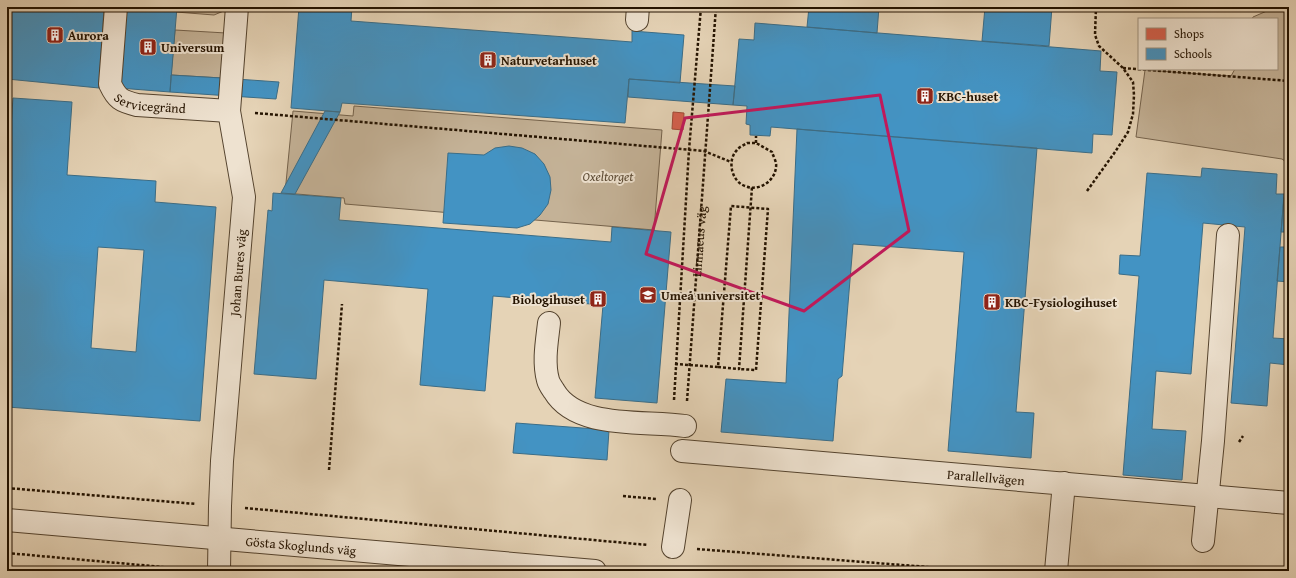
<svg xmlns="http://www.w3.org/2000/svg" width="1296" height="578" font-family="'Gentium Book Plus',serif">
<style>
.green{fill:#c4b297;stroke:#74624c}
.shops{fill:#d6604d;stroke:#a14936}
.schools{fill:#4393c3;stroke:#3a6d88;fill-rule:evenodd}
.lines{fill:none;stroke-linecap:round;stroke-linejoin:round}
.minor-casing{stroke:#54432e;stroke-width:24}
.path{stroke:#241300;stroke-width:2.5;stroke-dasharray:3 2;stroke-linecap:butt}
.minor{stroke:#eee2d0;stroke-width:22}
.marked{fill:none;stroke:#c2185b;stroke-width:3;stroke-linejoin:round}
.labels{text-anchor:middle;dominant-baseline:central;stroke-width:4;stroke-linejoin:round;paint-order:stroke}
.poi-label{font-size:13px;font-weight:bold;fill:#241300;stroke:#eee2d0;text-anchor:start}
.street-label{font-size:13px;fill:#241300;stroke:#eee2d0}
.park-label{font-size:13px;font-style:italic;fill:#5c4b35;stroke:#eee2d0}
</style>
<rect width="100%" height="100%" fill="#e5d3b6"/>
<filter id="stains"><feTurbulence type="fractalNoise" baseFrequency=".005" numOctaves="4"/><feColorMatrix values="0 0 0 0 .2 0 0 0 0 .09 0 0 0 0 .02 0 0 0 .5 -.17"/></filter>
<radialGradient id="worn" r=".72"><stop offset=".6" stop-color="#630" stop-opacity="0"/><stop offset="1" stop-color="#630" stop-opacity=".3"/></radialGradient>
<!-- green -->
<path class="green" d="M177,7H226V10L214,15L176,12Z
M1276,7H1289V164L1282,159L1136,137L1145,70L1231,76L1235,69H1277V19H1252L1253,17Z
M175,30L226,33L222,78L171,75Z
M354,106L662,130L654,230L345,204L344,198L285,193L293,111L353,116Z"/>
<!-- shops -->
<path class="shops" d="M673,112L684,113L683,130L672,129Z"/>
<!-- schools -->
<path class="schools" d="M7,7H104L99,88L7,79Z
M125,7H177L170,92L119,88Z
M299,7H352L351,21L606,40L632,42V31L684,35L680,83L629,79L625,123L342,103L340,112L291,108Z
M809,7H879L877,33L807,27Z
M985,7H1052L1049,46L982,41Z
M755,23L1101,51L1100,71L1117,72L1112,135L1093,134L1092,153L771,127L770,136L750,135V125L746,124L747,106L733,105L739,39L754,40Z
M171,75L222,78L279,82L276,99L170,92Z
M629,79L735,86L733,105L628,97Z
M13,98L72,102L67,175L156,181L155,202L216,207L200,421L7,407V184ZM98,247L144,250L136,352L91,348Z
M325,111L340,112L295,194L281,193Z
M797,129L1037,148L1016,412L1034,413L1031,458L948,451L964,252L853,244L842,376L838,379L833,441L721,432L726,379L786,383Z
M509,146L522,148L535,154L544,164L550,177L551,190L548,204L540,215L530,224L517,228L443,223L448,153L484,155L495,148Z
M1202,168L1277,174L1276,194H1284L1273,338L1289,339V365L1270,363L1267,406L1231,403L1245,227L1203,223L1191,374L1156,371L1152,429L1186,431L1182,480L1123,475L1139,276L1119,274L1120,255L1140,256L1147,173L1201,177Z
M273,193L341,198L339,220L611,242L612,227L671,232L657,403L595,398L603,305L493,296L485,391L420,385L428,289L324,280L316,379L254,374L268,210L272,211Z
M1284,197L1289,198V232H1281Z
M1280,247H1289V282L1277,281Z
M516,423L609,430L607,460L513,453Z"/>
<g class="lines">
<defs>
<g id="minor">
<path id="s2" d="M116,7L110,84C117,99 121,101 137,105L229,111"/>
<path d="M637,20L638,7"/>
<path d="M549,323C547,341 543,362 548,380C549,384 552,388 554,391C577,430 645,420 685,426"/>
<path id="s3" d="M682,451L1289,503"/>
<path id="s4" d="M7,520L595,571"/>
<path d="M1203,541L1213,441L1228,235"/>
<path d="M673,547L680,500"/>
<path id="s5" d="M219,571L220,506L222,461L244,197L229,111L237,7"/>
<path d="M1056,571L1064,483"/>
</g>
</defs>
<!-- minor casing -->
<use href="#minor" class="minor-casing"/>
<!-- path -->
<g class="path">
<path d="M1123,68L1289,81"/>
<path d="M255,113L704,151L731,162"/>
<path d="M747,143H756L772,152C773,156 777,162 776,167C775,181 759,192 745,186C731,181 727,160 737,150C739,147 744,145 747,143Z"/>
<path d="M756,143V136"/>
<path d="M1087,191L1115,152L1128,132L1133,114L1134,95L1133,82L1123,68L1099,46L1095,35L1096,7"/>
<path d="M675,364L718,367L731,206L768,209L756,370L739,369"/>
<path d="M718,367L739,369L752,187"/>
<path d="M674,400L689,150L701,7"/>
<path id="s1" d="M687,401L716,7"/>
<path d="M1239,442L1243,436"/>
<path d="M329,470L342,304"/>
<path d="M7,488L196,504"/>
<path d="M623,496L656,499"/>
<path d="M245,508L648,545"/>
<path d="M697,549L979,571"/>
<path d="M7,553L196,570"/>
<path d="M246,571L255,567"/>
</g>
<!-- minor -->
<use href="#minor" class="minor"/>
</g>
<!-- marked area -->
<path class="marked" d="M880,95L909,231L804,311L646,254L685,118Z"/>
<!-- icons -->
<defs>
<symbol id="building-square" viewBox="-11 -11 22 22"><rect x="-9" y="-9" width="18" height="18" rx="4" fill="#8f2418" stroke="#eee2d0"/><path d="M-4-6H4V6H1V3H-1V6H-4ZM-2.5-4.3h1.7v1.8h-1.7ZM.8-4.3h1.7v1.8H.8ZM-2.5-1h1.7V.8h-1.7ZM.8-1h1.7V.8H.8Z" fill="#fff"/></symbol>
<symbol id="university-square" viewBox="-11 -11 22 22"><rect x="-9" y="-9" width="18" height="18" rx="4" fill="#8f2418" stroke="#eee2d0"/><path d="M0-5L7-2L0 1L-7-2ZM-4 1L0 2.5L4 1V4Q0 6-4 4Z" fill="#fff"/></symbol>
</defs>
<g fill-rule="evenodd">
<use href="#building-square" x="45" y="25" width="20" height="20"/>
<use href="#building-square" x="138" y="37" width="20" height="20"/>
<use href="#building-square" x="478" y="50" width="20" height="20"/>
<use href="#building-square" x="915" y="86" width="20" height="20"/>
<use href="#university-square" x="638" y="285" width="20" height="20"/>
<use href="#building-square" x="588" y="289" width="20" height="20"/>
<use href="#building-square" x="982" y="292" width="20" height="20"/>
</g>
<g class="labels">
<!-- poi labels -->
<g class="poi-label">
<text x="68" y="35">Aurora</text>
<text x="161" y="47">Universum</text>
<text x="501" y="60">Naturvetarhuset</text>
<text x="938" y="96">KBC-huset</text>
<text x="661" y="295">Umeå universitet</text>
<text x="585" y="299" text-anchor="end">Biologihuset</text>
<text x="1005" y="302">KBC-Fysiologihuset</text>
</g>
<!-- street labels -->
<g class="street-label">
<text stroke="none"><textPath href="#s2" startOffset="126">Servicegränd</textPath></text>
<text stroke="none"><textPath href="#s1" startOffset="160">Linnaeus väg</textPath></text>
<text stroke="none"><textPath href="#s5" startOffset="299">Johan Bures väg</textPath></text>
<text stroke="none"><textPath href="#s3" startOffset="305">Parallellvägen</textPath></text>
<text stroke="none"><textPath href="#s4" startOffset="295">Gösta Skoglunds väg</textPath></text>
</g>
<!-- park labels -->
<g class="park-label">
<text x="608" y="176">Oxeltorget</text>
</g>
</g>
<!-- margin -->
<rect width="1296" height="578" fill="none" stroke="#e5d3b6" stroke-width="24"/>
<rect x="8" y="8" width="1280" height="562" fill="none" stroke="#241300" stroke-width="2"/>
<rect x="12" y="12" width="1272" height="554" fill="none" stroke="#241300"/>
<!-- legend -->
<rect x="1138" y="18" width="140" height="52" fill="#eee2d0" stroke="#9d8f7d"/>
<rect x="1146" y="28" width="20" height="12" fill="#d6604d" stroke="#9d8f7d"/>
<text x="1174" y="38" font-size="12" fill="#241300">Shops</text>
<rect x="1146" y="48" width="20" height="12" fill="#4393c3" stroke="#9d8f7d"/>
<text x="1174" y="58" font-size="12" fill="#241300">Schools</text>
<rect width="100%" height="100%" filter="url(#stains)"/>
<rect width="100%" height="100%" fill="url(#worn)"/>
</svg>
